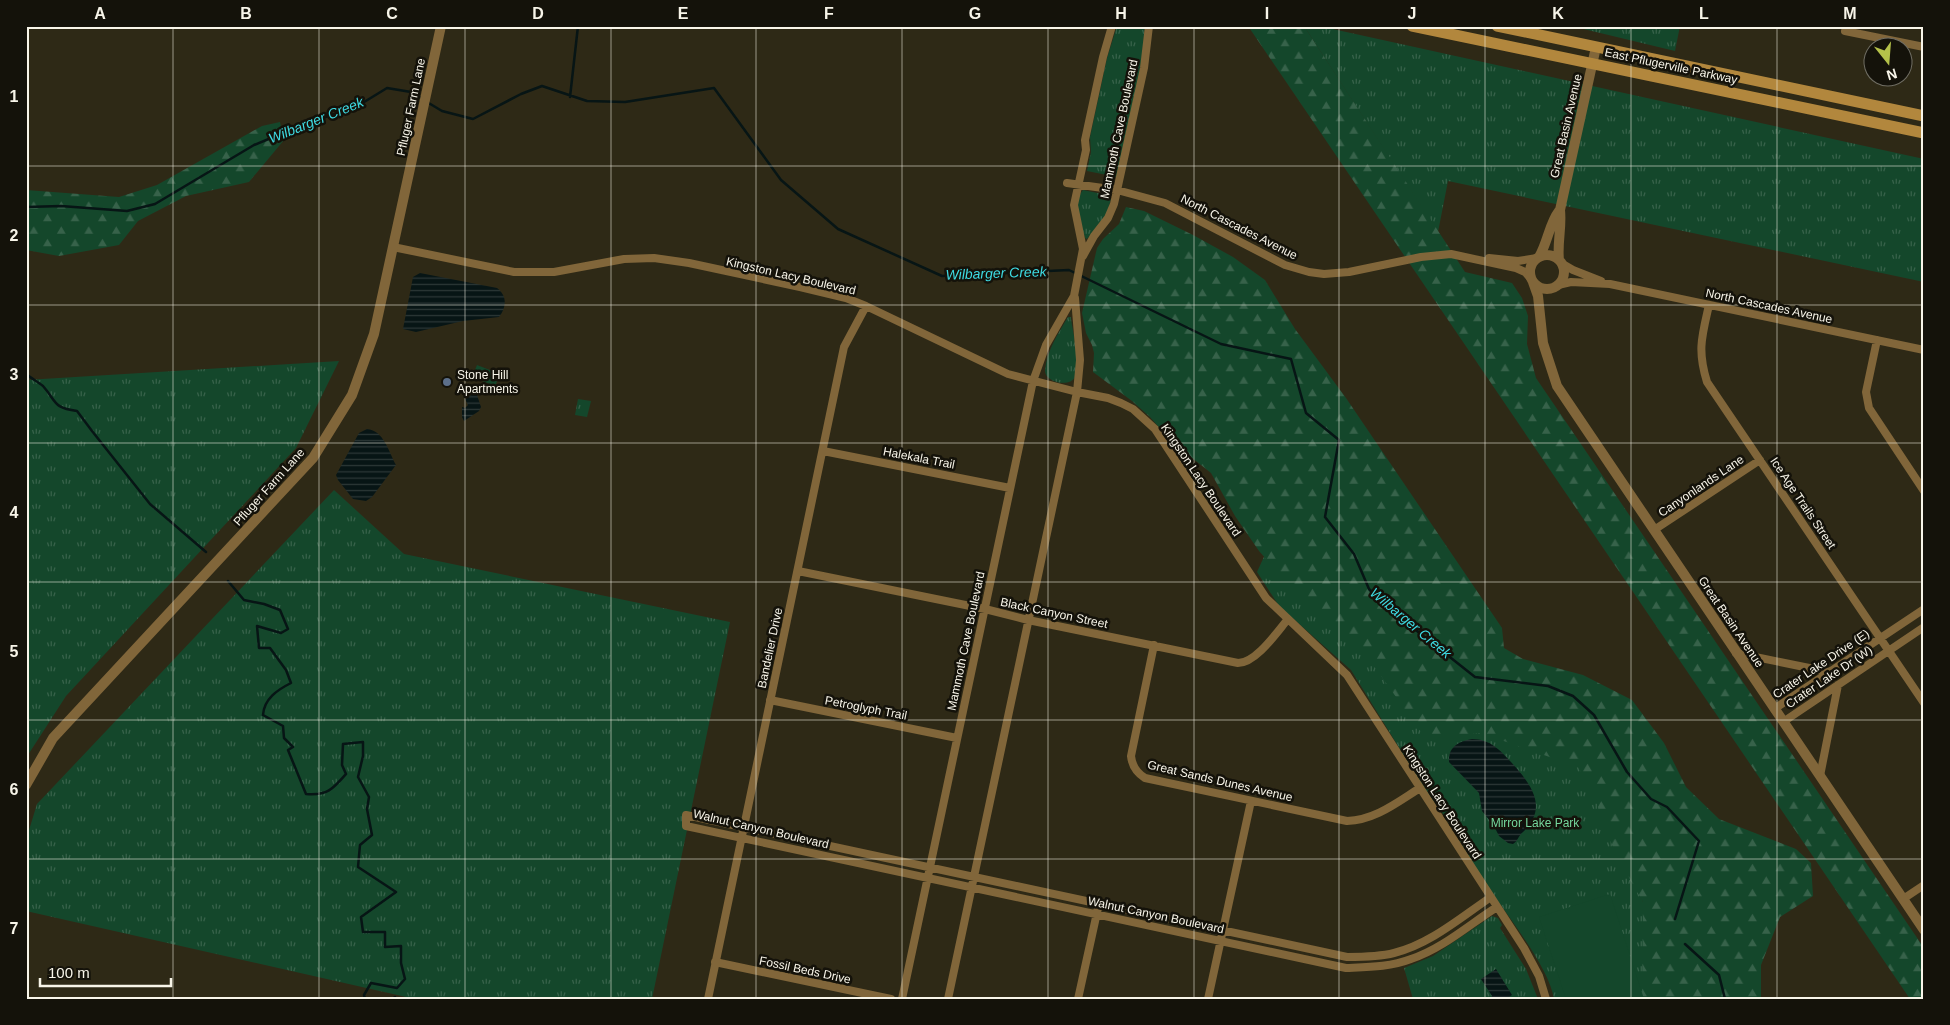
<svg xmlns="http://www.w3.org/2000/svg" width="1950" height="1025" font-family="Arial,sans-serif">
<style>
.grass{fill:url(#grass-tufts)}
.forest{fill:url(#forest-firs)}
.garden{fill:#14472b}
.water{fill:url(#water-rules)}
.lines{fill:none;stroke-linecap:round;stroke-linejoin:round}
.stream{stroke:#071515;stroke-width:2.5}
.minor{stroke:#81663a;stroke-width:8}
.tertiary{stroke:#81663a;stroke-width:10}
.secondary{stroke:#b2873d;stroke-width:11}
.grid{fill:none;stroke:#f8f5e9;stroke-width:1;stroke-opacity:0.55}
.service-dot{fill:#5c6f8a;stroke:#14120a;stroke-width:2}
.labels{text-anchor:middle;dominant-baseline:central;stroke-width:5;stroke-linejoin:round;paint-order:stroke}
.street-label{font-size:12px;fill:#f8f5e9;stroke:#14120a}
.poi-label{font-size:12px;fill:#f8f5e9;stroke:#14120a;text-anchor:start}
.park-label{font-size:12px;fill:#75d79d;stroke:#14120a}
.water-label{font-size:14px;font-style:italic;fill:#3edae2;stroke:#14120a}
.neatline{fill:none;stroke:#f8f5e9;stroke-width:2}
.grid-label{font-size:16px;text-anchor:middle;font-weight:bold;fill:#f8f5e9}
</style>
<defs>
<pattern id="grass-tufts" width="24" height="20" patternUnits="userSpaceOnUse" patternTransform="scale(1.25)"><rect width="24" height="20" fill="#14472b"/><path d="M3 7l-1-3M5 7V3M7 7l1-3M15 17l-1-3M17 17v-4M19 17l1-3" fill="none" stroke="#37624a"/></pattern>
<pattern id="forest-firs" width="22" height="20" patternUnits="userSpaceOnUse" patternTransform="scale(1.25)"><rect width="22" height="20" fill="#14472b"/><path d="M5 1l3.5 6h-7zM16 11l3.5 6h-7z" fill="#37624a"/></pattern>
<pattern id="water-rules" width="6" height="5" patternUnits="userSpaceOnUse" patternTransform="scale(1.25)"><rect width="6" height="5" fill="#071515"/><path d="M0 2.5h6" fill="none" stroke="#2c3837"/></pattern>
</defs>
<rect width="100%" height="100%" fill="#2e2916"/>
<!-- grass -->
<path class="grass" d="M1117,26H1145L1141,64L1117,177L1087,171L1091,152L1090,137L1107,58Z
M1304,26H1319L1924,159V282L1448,181L1438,232Z
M1571,26H1680L1675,51Z
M1083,190L1107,195L1111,199L1107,214L1087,239L1085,238C1081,224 1072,203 1083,190Z
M1068,317H1071V319C1073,333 1081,364 1075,377C1070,388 1044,382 1045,370C1047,350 1058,334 1068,317Z
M339,361L296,448L66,696L26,758V380Z
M578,399L591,401L587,417L575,415Z
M334,490L404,554L730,622L652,999H415L26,911V840L37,804Z
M1278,526L1593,769L1643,902L1663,999H1554C1549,966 1505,913 1486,884C1466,853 1450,820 1426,791L1351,670L1279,606L1257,572Z
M1492,916L1498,918L1502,925L1500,928L1526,969L1538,999H1413L1404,968L1433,956Z"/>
<!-- forest -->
<path class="forest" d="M1248,26H1304L1465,272L1512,283L1522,298L1528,316L1527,344L1536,378L1924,948V999H1910Z
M280,122L284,140L249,182L186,196L138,221L119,245L59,256L26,250V190L119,197L157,185L262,126Z
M1126,207L1144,211L1193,235L1233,257L1265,280L1295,329L1346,398L1502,628L1504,648L1523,659L1583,675L1632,700L1664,743L1686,787L1719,819L1796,849L1811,863L1813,896L1780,917L1761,965V999H1642L1643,902L1615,853L1591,788L1578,767L1481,733L1454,736L1439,744L1421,732L1369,659L1300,597L1259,551L1235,516L1211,473L1171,441L1150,417L1132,401L1093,372L1094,353L1092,345L1086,333L1082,313L1097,248L1103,239L1119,224Z"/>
<!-- garden -->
<path class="garden" d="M477,365L500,374L495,386L472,377Z
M1610,894L1644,999H1566L1539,917Z"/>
<!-- water -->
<path class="water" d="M420,273L497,288C508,296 506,308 499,317L463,321L416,332L403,329L413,277Z
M476,392L481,407L479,411L464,421L462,417V407L465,408L468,405L465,399Z
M367,429C384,431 388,450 396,465L372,497L366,501L353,499L338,480L336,475L359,433Z
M1472,739C1490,739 1500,750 1511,762C1531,784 1549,807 1523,832C1518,836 1518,841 1513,844L1508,843L1499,836L1494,826L1482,811L1479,793L1449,762C1448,747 1459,741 1472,739Z
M1496,969L1512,995L1506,999H1491L1492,996L1481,979Z"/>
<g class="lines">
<!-- stream -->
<path class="stream" d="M570,97L578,26
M427,102L442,111L473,119L521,94L542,86L587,101L625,102L714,88L781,180L838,229L942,276L1069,270L1221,344L1291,359L1306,413L1339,440L1325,517L1354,554L1369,589L1393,612L1475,677L1548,686L1573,696L1594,715L1627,772L1651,799L1667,807L1699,841L1675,919
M26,207L61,206L127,211L155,204L254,145L307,123L356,107L387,88L411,92L423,99
M26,374C31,378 38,382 43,386C57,402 53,408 77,411L92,431L150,504L206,552
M228,581L244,600L264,604L280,610L288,629L281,633L257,626L259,648H270L286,670L291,683C277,690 264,699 263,715L283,726L284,738L293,747L288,750L306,794C327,796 333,789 346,774L342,765L343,744L363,742V756L358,777L369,797L367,809L372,835L360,845L358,867L396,892L361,917L363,932H385V947L401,946V963L405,979L397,988L371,983L364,995L365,999
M1685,944L1719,975L1725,999
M392,999L395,997L396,999"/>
<!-- minor -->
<path class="minor" d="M1845,31L1924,47
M1067,183L1117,190L1165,203L1285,265L1309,272L1324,274L1349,272L1421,257L1451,254L1516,268L1525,272L1531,279
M393,247L514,272H554L624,259L654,258L689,263L800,287L846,298L866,306L1008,374L1077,392L1108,398L1121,403L1133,409L1155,429L1266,598L1347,675L1524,948L1539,976L1546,999
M1083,256L1094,236L1108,218L1114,204L1144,68L1149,26
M1489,258L1518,261L1537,258
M1561,263L1573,270L1601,281
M1558,285L1571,282L1610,284L1924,350
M1709,305C1702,336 1697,350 1707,382L1924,703
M1877,340L1866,392L1869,408L1924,491
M823,451L1010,488
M1654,530L1760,460
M798,571L985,609L1028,620L1238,663C1256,663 1277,632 1288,619
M1154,645L1131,756C1132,766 1137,773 1145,778L1347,821C1375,820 1396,803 1420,788
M1736,653L1829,672
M770,700L957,738
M1774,709L1924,609
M1783,722L1924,627
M1820,776L1838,685
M1491,897C1460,918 1430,944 1394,953C1379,957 1363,957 1347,957L686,815V826L1346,968C1369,967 1390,967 1411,959C1442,949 1470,924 1497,907
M1903,899L1924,885
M715,962L891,999
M708,999L844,347L866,306
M902,999L1033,381L1046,345L1074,296L1083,249L1074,205L1086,150L1085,140L1103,57L1112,26
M948,999L1077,392L1080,360L1075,298
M1078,999L1098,908
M1208,999L1251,801"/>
<!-- tertiary -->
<path class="tertiary" d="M1530 272a17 17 0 1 1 34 0a17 17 0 1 1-34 0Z
M1539,257C1548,242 1549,224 1559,211
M1559,260C1557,243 1562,227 1560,210L1596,47
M1533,282L1538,296L1543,343L1557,386L1924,930
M26,785L53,738L313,458L352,395L374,334L441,26"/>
<!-- secondary -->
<path class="secondary" d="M1412,26L1924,133
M1497,26L1924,116"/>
</g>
<!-- grid -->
<path class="grid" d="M173,26V999M319,26V999M465,26V999M611,26V999M756,26V999M902,26V999M1048,26V999M1194,26V999M1339,26V999M1485,26V999M1631,26V999M1777,26V999M26,166H1924M26,305H1924M26,443H1924M26,582H1924M26,720H1924M26,859H1924"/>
<!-- markers -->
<circle class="service-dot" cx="447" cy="382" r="5"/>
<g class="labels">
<!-- street labels -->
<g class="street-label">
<text transform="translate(1671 66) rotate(12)">East Pflugerville Parkway</text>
<text transform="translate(411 107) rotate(-78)">Pfluger Farm Lane</text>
<text transform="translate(1566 126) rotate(-77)">Great Basin Avenue</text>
<text transform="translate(1119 129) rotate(-78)">Mammoth Cave Boulevard</text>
<text transform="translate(1239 227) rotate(27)">North Cascades Avenue</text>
<text transform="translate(791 276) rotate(13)">Kingston Lacy Boulevard</text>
<text transform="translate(1769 306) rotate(12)">North Cascades Avenue</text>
<text transform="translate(919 458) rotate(11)">Halekala Trail</text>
<text transform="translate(1201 480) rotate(56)">Kingston Lacy Boulevard</text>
<text transform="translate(1701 486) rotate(-34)">Canyonlands Lane</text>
<text transform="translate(269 487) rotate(-48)">Pfluger Farm Lane</text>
<text transform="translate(1803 503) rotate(56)">Ice Age Trails Street</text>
<text transform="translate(1054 613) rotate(12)">Black Canyon Street</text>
<text transform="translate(1731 622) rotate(56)">Great Basin Avenue</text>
<text transform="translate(966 641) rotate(-78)">Mammoth Cave Boulevard</text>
<text transform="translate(770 648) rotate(-78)">Bandelier Drive</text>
<text transform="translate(1821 664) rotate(-34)">Crater Lake Drive (E)</text>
<text transform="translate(1829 677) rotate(-34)">Crater Lake Dr (W)</text>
<text transform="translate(866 708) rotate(11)">Petroglyph Trail</text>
<text transform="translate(1220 781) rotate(13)">Great Sands Dunes Avenue</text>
<text transform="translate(1442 802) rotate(57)">Kingston Lacy Boulevard</text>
<text transform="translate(761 829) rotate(13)">Walnut Canyon Boulevard</text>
<text transform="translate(1156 915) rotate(12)">Walnut Canyon Boulevard</text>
<text transform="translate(805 970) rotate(12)">Fossil Beds Drive</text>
</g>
<!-- poi labels -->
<g class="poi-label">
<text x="457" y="375">Stone Hill<tspan x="457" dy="14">Apartments</tspan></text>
</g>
<!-- park labels -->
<g class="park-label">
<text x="1535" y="823">Mirror Lake Park</text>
</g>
<!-- water labels -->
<g class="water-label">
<text transform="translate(316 120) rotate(-22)">Wilbarger Creek</text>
<text transform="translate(996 273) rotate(-2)">Wilbarger Creek</text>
<text transform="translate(1411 623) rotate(40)">Wilbarger Creek</text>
</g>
</g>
<!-- border -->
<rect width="1950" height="1025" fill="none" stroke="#14120a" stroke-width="55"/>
<!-- north arrow -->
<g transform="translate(1888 62) rotate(163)"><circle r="24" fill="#14120a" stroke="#6f6d63"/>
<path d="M0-4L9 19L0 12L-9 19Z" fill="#b5c24a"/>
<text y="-8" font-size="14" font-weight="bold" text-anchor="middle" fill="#f8f5e9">N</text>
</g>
<!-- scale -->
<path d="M40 978v8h131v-8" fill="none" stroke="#f8f5e9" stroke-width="2.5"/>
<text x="48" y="978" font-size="15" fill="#f8f5e9" stroke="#14120a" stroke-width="4" paint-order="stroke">100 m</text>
<rect x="28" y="28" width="1894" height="970" class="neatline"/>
<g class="grid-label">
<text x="100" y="19">A</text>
<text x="246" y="19">B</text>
<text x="392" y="19">C</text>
<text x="538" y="19">D</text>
<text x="683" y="19">E</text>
<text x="829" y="19">F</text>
<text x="975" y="19">G</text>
<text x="1121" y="19">H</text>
<text x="1267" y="19">I</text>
<text x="1412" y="19">J</text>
<text x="1558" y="19">K</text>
<text x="1704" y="19">L</text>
<text x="1850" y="19">M</text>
<text x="14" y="102">1</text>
<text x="14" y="241">2</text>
<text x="14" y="380">3</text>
<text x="14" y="518">4</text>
<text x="14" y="657">5</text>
<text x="14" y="795">6</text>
<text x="14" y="934">7</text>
</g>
</svg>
